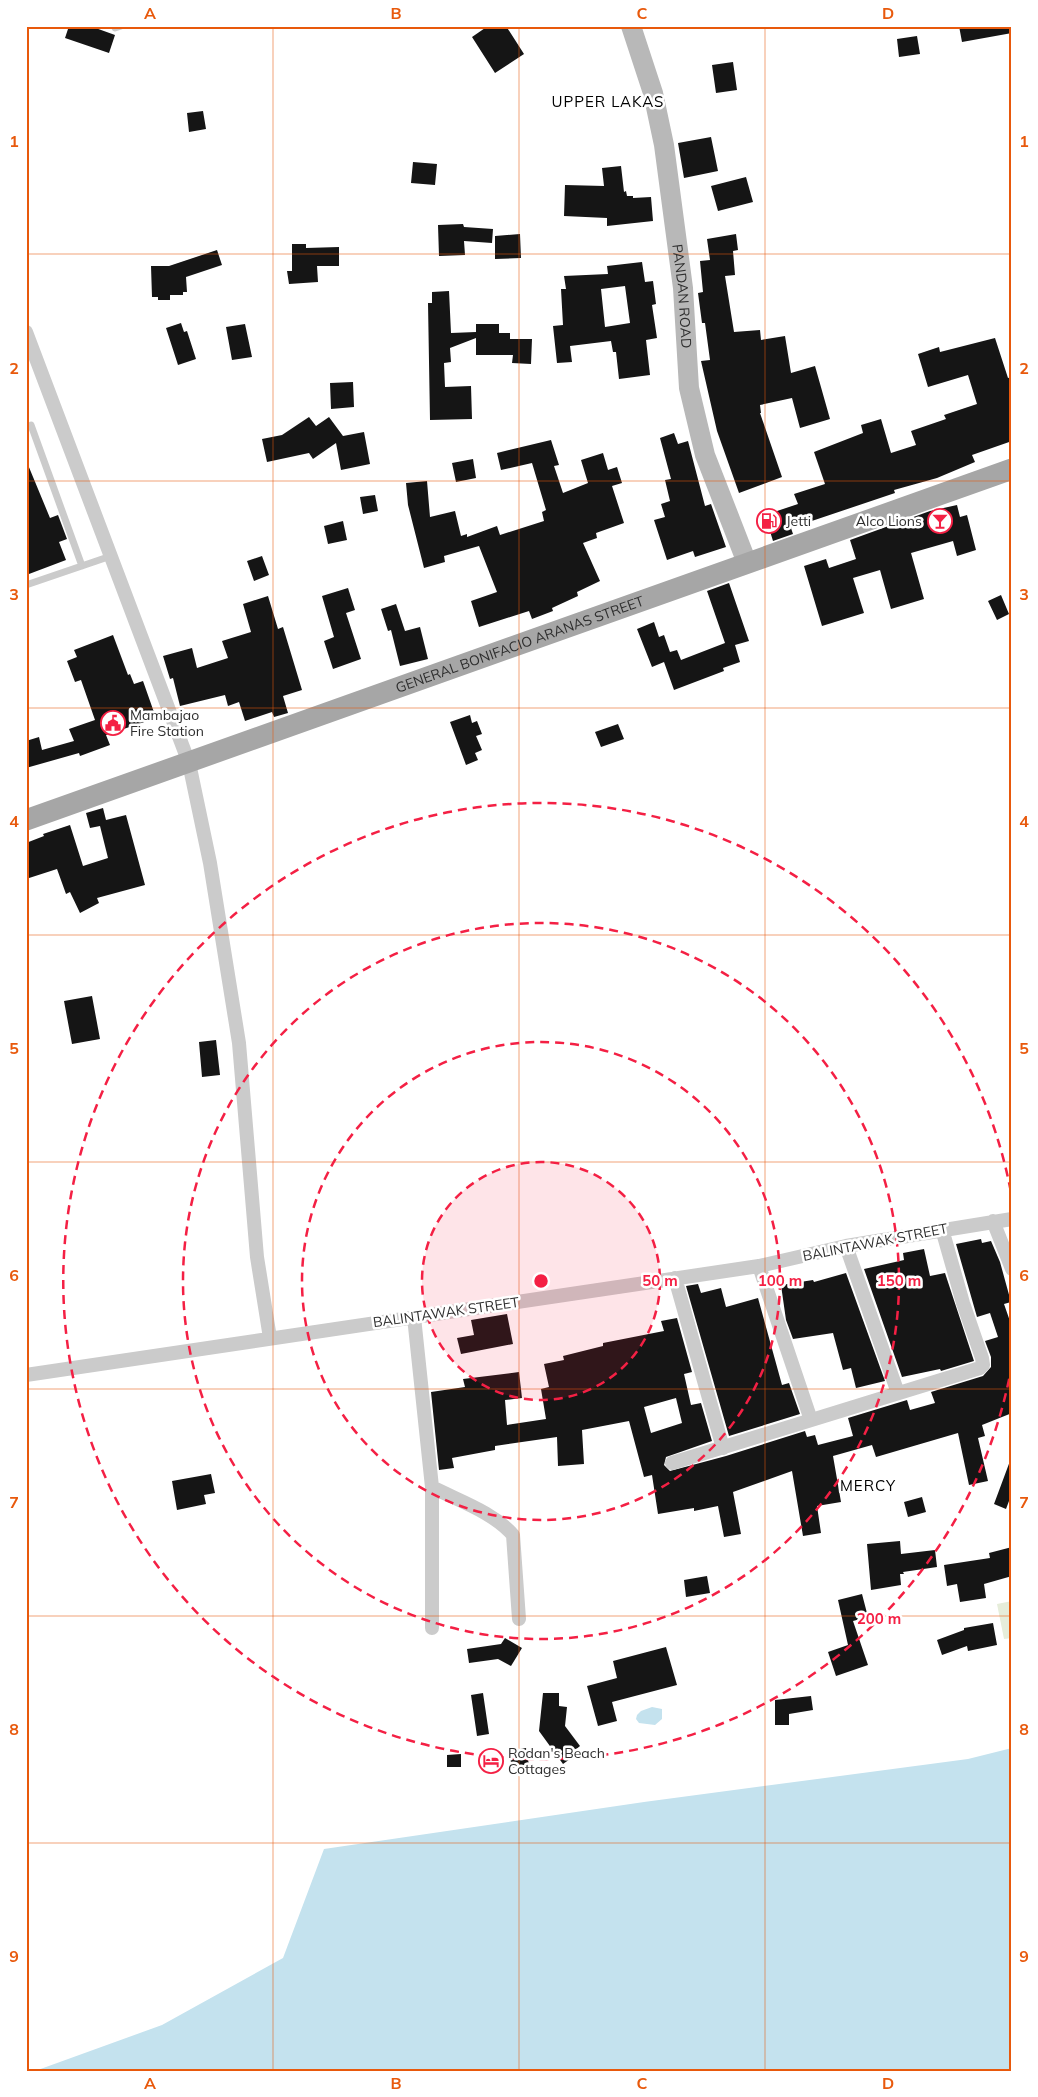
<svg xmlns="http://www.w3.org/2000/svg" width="1038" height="2097" font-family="Mulish,sans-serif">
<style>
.green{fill:#e6edda}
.water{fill:#c4e2ee}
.building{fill:#151515;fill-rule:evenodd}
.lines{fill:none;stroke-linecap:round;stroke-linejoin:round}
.lane{stroke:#cbcbcb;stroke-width:7}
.street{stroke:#cbcbcb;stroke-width:14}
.secondary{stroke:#b8b8b8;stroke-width:20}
.primary{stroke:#a6a6a6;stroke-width:21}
.grid{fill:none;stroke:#e8590c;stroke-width:1;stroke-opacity:0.55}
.ring{fill:none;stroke:#f42044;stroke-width:2.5;stroke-dasharray:9 6}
.labels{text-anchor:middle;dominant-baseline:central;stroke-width:5;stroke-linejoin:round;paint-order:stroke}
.street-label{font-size:14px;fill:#2e2e2e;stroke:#fff}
.poi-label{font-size:14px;fill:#2e2e2e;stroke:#fff;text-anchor:start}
.neighbourhood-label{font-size:15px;letter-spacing:1px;fill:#000;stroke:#fff}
.centre{fill:#f42044;stroke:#fff;stroke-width:2.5}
.ring-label{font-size:15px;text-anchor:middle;font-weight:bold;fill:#f42044;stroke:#fff;stroke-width:5;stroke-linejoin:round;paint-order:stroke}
.neatline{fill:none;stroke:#e8590c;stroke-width:2}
.grid-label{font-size:16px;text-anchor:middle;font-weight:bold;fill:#e8590c}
</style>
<rect width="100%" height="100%" fill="#fff"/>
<!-- green -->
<path class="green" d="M1012,1601V1638L1004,1639L997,1604Z"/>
<!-- water -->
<path class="water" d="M652,1707L662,1709V1719L655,1725L639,1723L636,1719L637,1715L641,1711Z
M1012,1748V2071H35L162,2025L283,1958L324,1849L644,1802L968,1759Z"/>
<!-- building -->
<path class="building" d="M69,26H90L115,35L109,53L65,38Z
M488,26H506L524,54L495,73L472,37Z
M959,26H1011L1012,33L962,42Z
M917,36L920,54L899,57L897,39Z
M733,62L737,90L716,93L712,65Z
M203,111L206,129L189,132L187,113Z
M711,137L718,171L684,178L678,143Z
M413,162L437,164L435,185L411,183Z
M621,166L624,192L626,191L627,196H633V198L651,197L653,221L607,226V218L564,216L565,185L604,186L602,168Z
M746,177L753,202L718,211L711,186Z
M463,224L464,227L493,229L492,243L464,241L465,255L439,256L438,225Z
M520,234L521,258L495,259V236Z
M736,234L738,250L733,251L735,275L725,276L734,332L760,330L761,340L785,336L791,373L815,366L830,419L800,428L792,398L760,405L761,413H760L782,477L739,493L717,431L701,361L710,360L705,323H702L698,293L703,292L700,261L710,260L707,239Z
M292,244H306V248L339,247V266H317L318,282L289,284L287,271H292Z
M217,250L222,265L186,277L187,292H183V295H170V300H158V297H152L151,266H169Z
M642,262L645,282L653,281L656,304L652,305L657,338L646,340L650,375L619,379L616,352H613L611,341L570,346L572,362L557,363L553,326L563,325L561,289H566L564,276L608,274L607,266ZM625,286L630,323L605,327L601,289Z
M449,291L451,333L476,332V324H499V333H510V339H532L531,364L512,363L513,355H476V338L450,348L451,362L444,363L445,387L471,386L472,419L430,420L428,303H432V292Z
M181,323L184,332L187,331L196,359L178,365L166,328Z
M245,324L252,357L232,360L226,327Z
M995,338L1008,378L1012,377V441L972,455L975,462L937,478L894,490L895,493L791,528L793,534L773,541L765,515L798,504L794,494L825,484L814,452L863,433L861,425L881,419L891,453L916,445L911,431L946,419L944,415L977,404L968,375L928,387L918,354L939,347L940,352Z
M353,382L354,407L331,409L330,383Z
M309,417L316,426L329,417L343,436L364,432L370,464L341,470L336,443L313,459L309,453L267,462L262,439L282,435Z
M674,433L678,444L688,441L705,506L711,504L726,547L695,557L693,551L667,560L654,520L665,517L661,504L670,501L665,480L671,479L660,438Z
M551,440L559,465L554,466L563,493L588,483L581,460L603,453L608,470L617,467L622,483L612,486L624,523L596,533L597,538L583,543L600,581L577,592L578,596L552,608L553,611L532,619L529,611L479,627L471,601L497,592L479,546L444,556L445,562L424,568L408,505L406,483L427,481L430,517L455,511L461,536L467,534V537L497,526L500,535L544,521L542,512L546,510L532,463L501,470L497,453Z
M473,459L476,478L456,482L452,463Z
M26,460L50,518L58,515L67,539L59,542L66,560L29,574L26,566Z
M375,495L378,511L363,514L360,497Z
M957,505L960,517L967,515L976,550L957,556L953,541L911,553L924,599L891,609L880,570L853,578L864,613L822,626L804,566L826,559L829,568L856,559L850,540L930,511Z
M343,521L347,540L328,544L324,526Z
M262,556L269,575L254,581L247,561Z
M729,583L749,641L735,645L740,662L723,668L724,671L674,690L664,662L652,667L637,629L654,622L659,637L664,635L670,652L677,650L681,660L725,643L707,591Z
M348,588L355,610L346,613L361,659L333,669L324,641L334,637L322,596Z
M1001,595L1009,614L997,620L988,601Z
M268,596L278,629L283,627L302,690L283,696L288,713L274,717L272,712L245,721L239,702L228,706L225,695L180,706L173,678L170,679L163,656L192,648L197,668L228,658L222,641L251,632L243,604Z
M396,604L405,631L420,627L428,659L400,666L391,630L388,631L381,609Z
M113,635L128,675L130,674L134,684L143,681L156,718L106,735L110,745L80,756L79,753L26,768V741L39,737L42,750L74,741L69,729L95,720L81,680L75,682L67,661L77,657L74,650Z
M470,715L472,723L477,721L482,734L476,736L482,750L475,753L478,760L466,765L450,722Z
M618,724L624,739L601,747L595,732Z
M103,808L106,820L126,815L145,885L97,898L99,903L80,913L70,892L66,894L57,869L26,879V843L44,836L43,834L70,825L83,866L108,858L100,826L90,828L86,813Z
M92,996L100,1039L72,1044L64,1001Z
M216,1040L220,1075L202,1077L199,1042Z
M981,1239L982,1243L991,1241L1000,1262L1011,1302L1004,1304L1012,1327V1413L982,1425L985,1436L978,1438L988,1481L969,1485L958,1433L876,1457L872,1445L833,1456L841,1502L817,1506L821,1533L803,1536L792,1471L733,1492L741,1534L724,1537L718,1506L694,1511V1508L658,1514L652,1475L644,1477L629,1421L582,1430L584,1464L558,1466L557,1437L495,1446V1450L452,1458L454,1468L439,1470L431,1392L465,1387L463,1379L519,1372L522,1398L505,1400L507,1425L546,1419L541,1389L549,1387L544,1364L564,1360L563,1356L603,1346V1343L664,1331L661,1321L677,1318L692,1372L684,1374L691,1405L701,1403L712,1441L666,1457L664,1465L670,1471L726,1456L805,1431L807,1437L815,1435L818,1445L853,1436L848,1418L907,1400L910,1410L935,1403L931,1392L983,1376L991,1367V1357L985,1341L998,1337L990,1313L977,1317L956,1244ZM676,1398L682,1423L651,1433L644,1407Z
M924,1249L930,1276L945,1273L974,1361L941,1371L940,1369L902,1377L864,1269L904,1260L903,1253Z
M846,1273L885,1381L856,1388L851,1368L843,1370L833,1333L793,1339L786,1320L781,1285L813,1280L814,1282Z
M698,1284L701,1293L721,1288L726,1307L758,1298L782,1385L789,1383L800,1414L729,1436L686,1286Z
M507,1314L513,1344L461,1354L457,1338L474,1335L471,1320Z
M1010,1461L1012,1493L1006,1509L994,1504Z
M211,1474L215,1493L204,1495L206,1504L177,1510L172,1481Z
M922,1497L926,1512L908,1517L904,1502Z
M900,1541L901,1554L935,1550L937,1567L903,1572L904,1574H900L901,1585L871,1590L867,1544Z
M1012,1547V1576L984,1584L986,1598L960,1602L957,1584L947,1586L944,1565L990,1558L989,1553Z
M707,1576L710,1593L686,1597L684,1580Z
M862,1594L868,1617L853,1621L868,1665L836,1676L828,1652L848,1645L838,1600Z
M993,1623L997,1645L968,1651L967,1646L942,1655L937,1640L964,1630V1628Z
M505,1638L522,1648L511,1666L498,1659L469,1663L467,1649L501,1644Z
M666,1647L677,1685L612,1702L617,1721L598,1726L587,1686L617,1678L613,1661Z
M483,1693L489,1734L477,1736L471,1695Z
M543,1693H559V1706L567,1707L565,1726L580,1746L574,1751L577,1754L563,1764L539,1731Z
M811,1696L813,1710L789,1714V1725H775V1700Z
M526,1748L529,1765L512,1768L509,1751Z
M461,1754V1767H447V1755Z"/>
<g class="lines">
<!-- lane -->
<path class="lane" d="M115,28L121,26
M31,425L82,566
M26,585L111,556"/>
<!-- street -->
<path class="street" d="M26,332L189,763L210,863L239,1043L257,1257L270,1338
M993,1221L1012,1269
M846,1246L898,1393
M759,1266L811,1420
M675,1278L723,1448
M414,1317L432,1487V1628
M26,1375L759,1266L846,1246L1012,1219
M672,1463L980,1368L983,1365L982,1358L963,1303L942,1229
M432,1487C459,1501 493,1512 513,1535L519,1619"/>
<!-- secondary -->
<path class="secondary" id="s1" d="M631,26L653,93L664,145L683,288L689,388L705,455L747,563"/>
<!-- primary -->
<path class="primary" id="s2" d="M26,820L1012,469"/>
</g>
<!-- grid -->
<path class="grid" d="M273,26V2071M519,26V2071M765,26V2071M26,254H1012M26,481H1012M26,708H1012M26,935H1012M26,1162H1012M26,1389H1012M26,1616H1012M26,1843H1012"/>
<!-- distance rings -->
<circle cx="541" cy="1281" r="119" fill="#f42044" fill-opacity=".12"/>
<g class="ring">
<circle cx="541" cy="1281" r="119"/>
<circle cx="541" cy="1281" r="239"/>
<circle cx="541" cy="1281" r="358"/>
<path d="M1012 1364A478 478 0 1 1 1012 1198"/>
</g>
<!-- icons -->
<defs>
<symbol id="fuel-ring" viewBox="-11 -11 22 22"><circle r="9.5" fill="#fff" stroke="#f42044" stroke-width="1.5"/><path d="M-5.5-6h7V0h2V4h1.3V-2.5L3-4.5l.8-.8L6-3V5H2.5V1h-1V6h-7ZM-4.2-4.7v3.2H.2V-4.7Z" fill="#f42044"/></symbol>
<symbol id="bar-ring" viewBox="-11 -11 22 22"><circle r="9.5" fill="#fff" stroke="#f42044" stroke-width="1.5"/><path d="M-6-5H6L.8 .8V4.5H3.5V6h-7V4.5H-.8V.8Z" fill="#f42044"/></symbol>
<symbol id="civic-ring" viewBox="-11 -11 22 22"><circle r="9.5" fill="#fff" stroke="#f42044" stroke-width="1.5"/><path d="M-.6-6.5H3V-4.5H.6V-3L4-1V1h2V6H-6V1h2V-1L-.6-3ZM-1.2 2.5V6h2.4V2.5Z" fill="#f42044"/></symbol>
<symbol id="hotel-ring" viewBox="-11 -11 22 22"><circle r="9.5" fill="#fff" stroke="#f42044" stroke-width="1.5"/><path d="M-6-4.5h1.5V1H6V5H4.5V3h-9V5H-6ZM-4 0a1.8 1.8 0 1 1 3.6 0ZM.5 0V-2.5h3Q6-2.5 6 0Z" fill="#f42044"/></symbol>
</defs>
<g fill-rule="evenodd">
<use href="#fuel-ring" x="755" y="507" width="28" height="28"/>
<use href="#bar-ring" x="926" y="507" width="28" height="28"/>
<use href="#civic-ring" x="99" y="709" width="28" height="28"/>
<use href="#hotel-ring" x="477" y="1747" width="28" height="28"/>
</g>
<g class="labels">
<!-- street labels -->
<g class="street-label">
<text stroke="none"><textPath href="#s1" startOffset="276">PANDAN ROAD</textPath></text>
<text stroke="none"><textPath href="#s2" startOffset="524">GENERAL BONIFACIO ARANAS STREET</textPath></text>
<text transform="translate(875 1242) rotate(-11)">BALINTAWAK STREET</text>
<text transform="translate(446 1312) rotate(-8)">BALINTAWAK STREET</text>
</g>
<!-- poi labels -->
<g class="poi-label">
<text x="786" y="521">Jetti</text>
<text x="922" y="521" text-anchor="end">Alco Lions</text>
<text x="130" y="715">Mambajao<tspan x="130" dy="16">Fire Station</tspan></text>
<text x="508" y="1753">Rodan's Beach<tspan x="508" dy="16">Cottages</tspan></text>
</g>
<!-- neighbourhood labels -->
<g class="neighbourhood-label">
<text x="608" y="101">UPPER LAKAS</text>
<text x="868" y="1485">MERCY</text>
</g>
</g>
<circle cx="541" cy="1281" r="8" class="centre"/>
<g class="ring-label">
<text x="660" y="1286">50 m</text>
<text x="780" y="1286">100 m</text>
<text x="899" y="1286">150 m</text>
<text x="879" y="1624">200 m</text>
</g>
<!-- border -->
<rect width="1038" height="2097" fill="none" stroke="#ffffff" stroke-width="55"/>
<rect x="28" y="28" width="982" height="2042" class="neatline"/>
<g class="grid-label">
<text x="150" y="19">A</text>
<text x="396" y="19">B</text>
<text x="642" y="19">C</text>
<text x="888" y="19">D</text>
<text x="14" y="147">1</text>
<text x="1024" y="147">1</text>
<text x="14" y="374">2</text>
<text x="1024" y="374">2</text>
<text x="14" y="600">3</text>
<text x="1024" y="600">3</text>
<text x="14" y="827">4</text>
<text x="1024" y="827">4</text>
<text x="14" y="1054">5</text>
<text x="1024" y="1054">5</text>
<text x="14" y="1281">6</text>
<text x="1024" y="1281">6</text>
<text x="14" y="1508">7</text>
<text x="1024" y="1508">7</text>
<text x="14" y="1735">8</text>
<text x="1024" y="1735">8</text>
<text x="14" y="1962">9</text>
<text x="1024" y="1962">9</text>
<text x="150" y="2089">A</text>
<text x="396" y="2089">B</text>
<text x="642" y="2089">C</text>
<text x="888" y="2089">D</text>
</g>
</svg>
